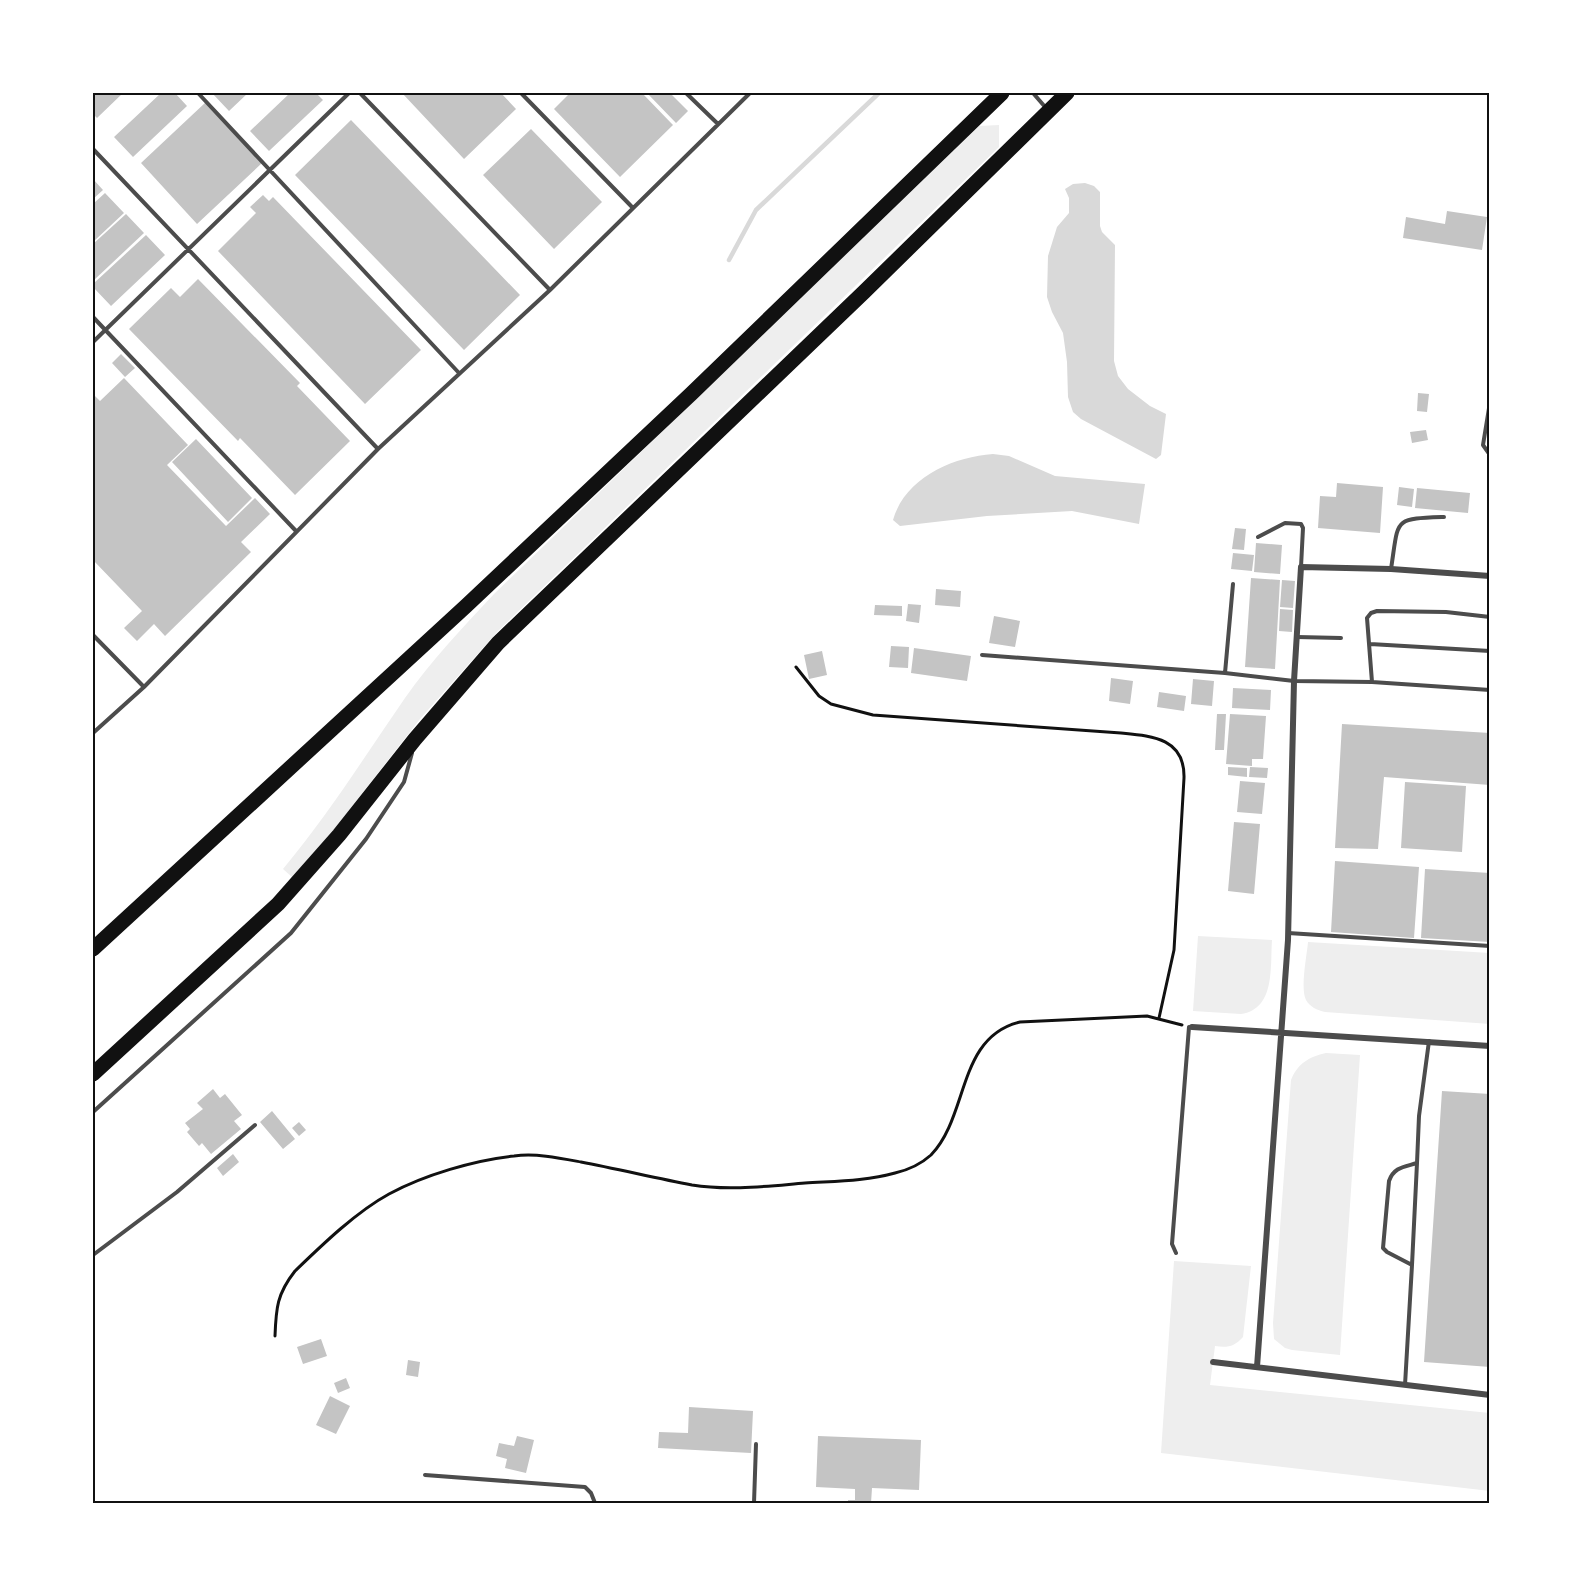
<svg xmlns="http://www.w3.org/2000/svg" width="1583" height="1596" font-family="'Space Grotesk',sans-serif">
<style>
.green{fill:#eee}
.water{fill:#d9d9d9}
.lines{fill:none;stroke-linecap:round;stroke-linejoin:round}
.stream{stroke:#d9d9d9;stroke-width:4.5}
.building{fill:#c4c4c4}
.path{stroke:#111;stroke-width:3}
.service{stroke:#4c4c4c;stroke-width:4}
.minor{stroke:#4c4c4c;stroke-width:6}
.motorway{stroke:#111;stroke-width:15}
.neatline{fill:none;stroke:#111;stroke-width:2}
</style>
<rect width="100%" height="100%" fill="#fff"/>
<!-- green -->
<path class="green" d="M999,125V147L498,631L420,719L335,828L292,877L283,869C328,815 365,756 405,698C431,661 463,627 494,594L979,126Z
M1198,936L1272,940C1270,966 1276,1009 1241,1014L1193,1011Z
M1308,942L1490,953V1024L1325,1012C1317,1010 1310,1007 1306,1000C1300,988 1307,955 1308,942Z
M1326,1053L1360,1055L1340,1355L1292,1350L1285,1348L1274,1339L1273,1323L1291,1080C1298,1063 1309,1057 1326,1053Z
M1174,1261L1251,1266L1243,1337C1234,1347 1227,1348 1215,1346L1210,1385L1490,1413V1491L1161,1453Z"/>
<!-- water -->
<path class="water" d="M1085,183L1094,186L1100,192V226L1102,232L1115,245L1114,361L1118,376L1128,389L1150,406L1166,414L1161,455L1156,459L1081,419L1073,412L1068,397L1067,362L1063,333L1052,312L1047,297L1048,256L1057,227L1069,213V198L1065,189L1073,184Z
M993,454L1009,456L1055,476L1145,484L1139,524L1072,511L987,516L900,526L893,520C905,478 952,457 993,454Z"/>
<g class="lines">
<!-- stream -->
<path class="stream" d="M729,260L756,210L879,93"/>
</g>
<!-- building -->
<path class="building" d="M93,93H123L97,118L93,114Z
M161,93H175L187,106L133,157L114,137Z
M212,93H248L229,111Z
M290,93H316L323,100L269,151L250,131Z
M402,93H501L516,109L464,159Z
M570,93H642L673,125L620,177L554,109Z
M647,93H670L688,111L676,123Z
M206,102L262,163L197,224L141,163Z
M351,120L520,295L464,350L295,175Z
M531,129L602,202L554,249L483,175Z
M93,179L103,190L93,199Z
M105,193L124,213L93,242V204Z
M263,195L269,201L273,197L421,350L365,404L218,251L256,213L250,207Z
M1447,211L1487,217L1482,250L1403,238L1406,217L1445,224Z
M126,214L144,233L93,281V244Z
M146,235L165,255L111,306L93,287V284Z
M198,279L300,383L297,386L350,441L295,495L240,438L238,441L129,329L171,288L180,297Z
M121,354L135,368L125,377L112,363Z
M124,378L188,445L167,465L226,526L255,498L270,514L241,542L251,552L165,636L154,624L137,641L124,628L142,611L93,560V394L100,401Z
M1418,393L1429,394L1427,412L1417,411Z
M1426,430L1428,440L1412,443L1410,432Z
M196,439L252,498L228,522L172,462Z
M1337,483L1383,487L1380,533L1318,528L1320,496L1336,497Z
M1399,487L1414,489L1412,507L1397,505Z
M1417,488L1470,493L1468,513L1415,508Z
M1235,528L1246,529L1244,550L1232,549Z
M1256,543L1282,545L1280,574L1254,572Z
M1233,553L1254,555L1252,571L1231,569Z
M1251,578L1280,580L1275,669L1245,667Z
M1282,580L1295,581L1293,608L1280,607Z
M936,589L961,591L960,607L935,605Z
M908,604L921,605L919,623L906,621Z
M875,605L902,606V616L874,615Z
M1280,609L1293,610L1292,632L1279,631Z
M994,616L1020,621L1015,647L989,643Z
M891,646L909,647L908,668L889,667Z
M914,648L971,656L967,681L911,673Z
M822,651L827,675L809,679L804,655Z
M1111,678L1133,681L1130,704L1109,701Z
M1193,679L1214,681L1212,706L1191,704Z
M1233,688L1271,690L1270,710L1232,708Z
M1159,692L1186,696L1184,711L1157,707Z
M1217,714H1226L1224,750H1215Z
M1230,714L1266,716L1263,759H1252V766L1226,764Z
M1342,724L1490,733V785L1384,777L1378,849L1335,848Z
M1228,767L1247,768V777L1228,775Z
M1250,767L1268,768L1267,778L1249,777Z
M1240,781L1265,783L1262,814L1237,812Z
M1405,782L1466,786L1462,852L1401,848Z
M1234,822L1260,824L1254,894L1228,891Z
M1335,861L1419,867L1414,938L1331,932Z
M1425,869L1490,873V942L1421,938Z
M213,1089L220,1098L225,1094L242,1115L234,1121L241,1129L211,1154L202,1143L199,1146L187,1132L190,1129L185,1123L203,1109L197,1103Z
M1442,1091L1490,1094V1367L1424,1362Z
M272,1111L295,1139L283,1149L260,1122Z
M299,1122L306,1130L299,1136L292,1128Z
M233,1154L239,1162L223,1176L217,1168Z
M321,1339L327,1356L303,1364L297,1347Z
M408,1360L420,1362L418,1377L406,1375Z
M346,1378L350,1388L338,1393L334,1383Z
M330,1396L350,1406L336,1434L316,1425Z
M689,1407L753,1411L751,1453L658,1448L659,1432L688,1433Z
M517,1436L534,1440L526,1473L505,1468L507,1459L496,1456L499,1443L514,1446Z
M818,1436L921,1440L919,1490L872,1488L871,1503H848V1500H855V1489L816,1487Z"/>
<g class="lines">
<!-- path -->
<path class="path" d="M796,667L819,696L831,704L873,715L1121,733C1152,736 1185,738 1184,778L1174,950L1159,1018
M275,1336C276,1308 277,1294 295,1271C322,1245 356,1212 389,1194C424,1175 475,1160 514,1156C536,1153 560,1158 581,1162C618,1169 655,1178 692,1185C729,1191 768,1186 805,1183C835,1181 866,1181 895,1173C908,1170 921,1164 931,1155C969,1116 957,1037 1020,1022L1147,1016L1182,1025"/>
<!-- service -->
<path class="service" d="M198,93L459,373
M360,93L550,290
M521,93L633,208
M686,93L718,124
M1033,93L1046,108
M93,149L378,449
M93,317L296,531
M93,342L349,93
M1490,402L1483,445L1490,455
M1258,537L1285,523L1301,524L1303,528L1301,567
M1391,569C1399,518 1392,519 1444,517
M93,635L144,687
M1297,637L1341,638
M1370,644L1490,651
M982,655L1225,673L1294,681L1372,682L1490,690
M1225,673L1233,584
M1372,682L1367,618L1371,613L1377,611L1446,612L1490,617
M93,733L144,687L378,449L550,290L750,93
M1288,933L1490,946
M93,1112L291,933L366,839L404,782L412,753
M1176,1253L1172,1244L1189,1027
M93,1255L177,1192L255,1125
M1412,1265L1417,1163
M1405,1385L1412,1265L1387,1252L1383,1248L1389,1181C1394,1167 1404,1167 1417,1163L1419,1116L1429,1041
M425,1475L585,1487L591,1493L595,1503
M754,1503L756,1444"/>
<!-- minor -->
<path class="minor" d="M1192,1027L1490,1046
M1213,1362L1490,1395
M1257,1367L1288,940L1294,681L1301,567L1391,569L1490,576"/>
<!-- motorway -->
<path class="motorway" d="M93,949L466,606L691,394L1002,93
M93,1074L278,904L339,835L415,739L498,643L864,292L1067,93"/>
</g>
<!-- border -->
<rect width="1583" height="1596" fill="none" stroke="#ffffff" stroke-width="189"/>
<rect x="94" y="94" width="1394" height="1408" class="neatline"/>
</svg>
